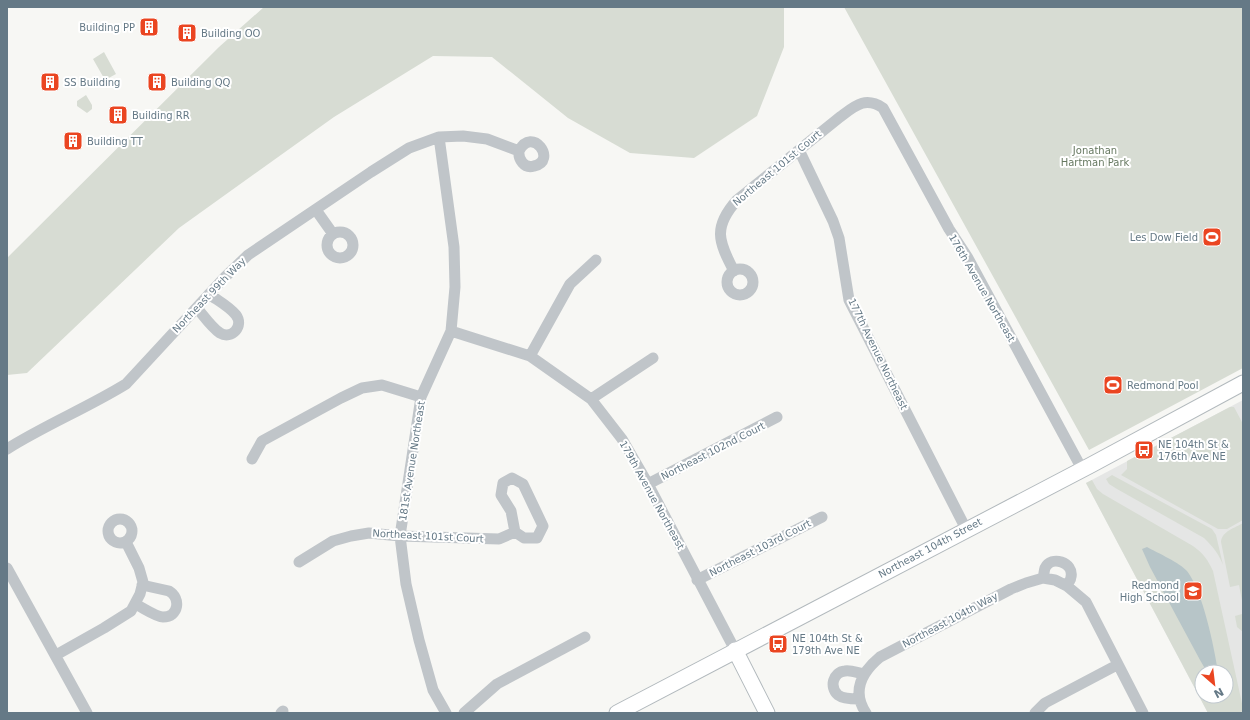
<svg xmlns="http://www.w3.org/2000/svg" width="1250" height="720" font-family="'DejaVu Sans',sans-serif">
<style>
.built{fill:#e5e6e5;fill-rule:evenodd}
.green{fill:#d7dcd3;fill-rule:evenodd}
.water{fill:#b7c5c8}
.lines{fill:none;stroke-linecap:round;stroke-linejoin:round}
.secondary-casing{stroke:#b2b9bd;stroke-width:17}
.street{stroke:#c0c5c9;stroke-width:11}
.secondary{stroke:#fff;stroke-width:15}
.labels{text-anchor:middle;dominant-baseline:central;stroke-width:4;stroke-linejoin:round;paint-order:stroke}
.poi-label{font-size:10px;fill:#657986;stroke:#fff;text-anchor:start}
.park-label{font-size:10px;fill:#667860;stroke:#fff}
.street-label{font-size:10px;fill:#657986;stroke:#fff}
</style>
<rect width="100%" height="100%" fill="#f7f7f4"/>
<!-- built -->
<path class="built" d="M1243,400V713H1208L1086,483ZM1202,672H1226V696H1202Z"/>
<!-- green -->
<path class="green" d="M264,7H784V47L757,116L694,158L630,153L568,118L492,57L433,56L334,117L179,228L27,373L7,375V258L219,47Z
M844,7H1243V368L1089,450Z
M104,52L116,74L105,80L93,59Z
M86,95L92,105V109L87,113L77,106V101Z
M1230,407H1234L1243,424V520L1227,529H1218L1121,475L1127,469V461Z
M1112,475L1212,529L1216,535L1223,565C1219,554 1213,547 1204,538L1117,489L1109,484L1106,479Z
M1092,480L1097,489L1103,494L1193,546C1203,553 1208,560 1213,571L1243,708V713H1208L1086,483ZM1202,672H1226V696H1202Z
M1243,523V606L1239,585L1230,587L1221,542C1222,531 1235,528 1243,523Z
M1242,614L1243,632L1237,627L1235,616Z"/>
<!-- water -->
<path class="water" d="M1147,547C1158,553 1180,563 1187,571C1203,592 1214,646 1218,672H1207L1200,660L1150,567L1142,549Z"/>
<g class="lines">
<defs>
<path id="secondary" d="M735,650L767,713
M617,713L1091,465L1243,383"/>
</defs>
<!-- secondary casing -->
<use href="#secondary" class="secondary-casing"/>
<!-- street -->
<path class="street" d="M439,137L454,247L455,287L451,331L421,397L400,536L406,584L419,640L433,690L446,713
M799,150L833,221L839,238L849,300L966,529
M316,210L333,234
M327 245a13 13 0 1 1 26 0a13 13 0 1 1-26 0Z
M727 282a13 13 0 1 1 26 0a13 13 0 1 1-26 0Z
M734,271C718,241 713,227 737,200L840,117C855,106 865,96 883,108L949,229L968,258L1082,469
M197,308C203,315 212,328 220,333C232,340 244,326 236,315C230,307 217,300 209,294
M451,331L530,356L591,399L622,439L648,484L735,650
M530,356L570,284L596,260
M591,399L653,358
M7,449C45,425 87,408 126,384L225,277L248,255L371,172L409,148L439,137L463,136L487,139L519,151C518,159 524,169 534,166C558,161 532,125 519,151
M252,459L262,441L341,398L362,388L382,385L421,397
M648,484L777,417
M108 531a12 12 0 1 1 24 0a12 12 0 1 1-24 0Z
M299,562L333,541L351,536L369,533L400,536L499,539L515,532L524,538H537L543,526L523,484L512,478L503,483L501,495L511,511L515,532
M7,568L87,713
M1043,578C1044,575 1044,571 1045,568C1051,555 1074,562 1071,577C1071,580 1068,583 1067,586
M697,580L822,517
M135,604C142,607 156,617 163,617C179,617 181,598 169,591L142,585
M56,655L104,628L131,611L140,594L143,582L139,568L126,542
M859,699C853,699 843,699 838,695C829,687 833,672 845,671C851,670 858,673 864,674
M281,713L283,711
M464,713L497,684L585,637
M866,713C851,691 862,672 880,657L1011,589L1026,583L1043,578L1055,580L1067,586L1086,602L1143,713
M1035,713L1045,703L1117,665"/>
<!-- secondary -->
<use href="#secondary" class="secondary"/>
</g>
<!-- icons -->
<defs>
<symbol id="building-square" viewBox="-11 -11 22 22"><rect x="-9" y="-9" width="18" height="18" rx="4" fill="#ea4521" stroke="#fff"/><path d="M-4-6H4V6H1V3H-1V6H-4ZM-2.5-4.3h1.7v1.8h-1.7ZM.8-4.3h1.7v1.8H.8ZM-2.5-1h1.7V.8h-1.7ZM.8-1h1.7V.8H.8Z" fill="#fff"/></symbol>
<symbol id="stadium-square" viewBox="-11 -11 22 22"><rect x="-9" y="-9" width="18" height="18" rx="4" fill="#ea4521" stroke="#fff"/><path d="M0-5a6.5 5 0 1 0 0 10a6.5 5 0 1 0 0-10ZM-3.5-1.8h7v3.6h-7Z" fill="#fff"/></symbol>
<symbol id="bus-square" viewBox="-11 -11 22 22"><rect x="-9" y="-9" width="18" height="18" rx="4" fill="#ea4521" stroke="#fff"/><path d="M-5-6H5V4H4V6H2V4H-2V6H-4V4H-5ZM-3.5-4V0h7V-4ZM-3.5 1.2v1.5H-2V1.2ZM2 1.2v1.5H3.5V1.2Z" fill="#fff"/></symbol>
<symbol id="school-square" viewBox="-11 -11 22 22"><rect x="-9" y="-9" width="18" height="18" rx="4" fill="#ea4521" stroke="#fff"/><path d="M0-5L7-2L0 1L-7-2ZM-4 1L0 2.5L4 1V4Q0 6-4 4Z" fill="#fff"/></symbol>
</defs>
<g fill-rule="evenodd">
<use href="#building-square" x="138" y="16" width="22" height="22"/>
<use href="#building-square" x="176" y="22" width="22" height="22"/>
<use href="#building-square" x="39" y="71" width="22" height="22"/>
<use href="#building-square" x="146" y="71" width="22" height="22"/>
<use href="#building-square" x="107" y="104" width="22" height="22"/>
<use href="#building-square" x="62" y="130" width="22" height="22"/>
<use href="#stadium-square" x="1201" y="226" width="22" height="22"/>
<use href="#stadium-square" x="1102" y="374" width="22" height="22"/>
<use href="#bus-square" x="1133" y="439" width="22" height="22"/>
<use href="#school-square" x="1182" y="580" width="22" height="22"/>
<use href="#bus-square" x="767" y="633" width="22" height="22"/>
</g>
<g class="labels">
<!-- poi labels -->
<g class="poi-label">
<text x="135" y="27" text-anchor="end">Building PP</text>
<text x="201" y="33">Building OO</text>
<text x="64" y="82">SS Building</text>
<text x="171" y="82">Building QQ</text>
<text x="132" y="115">Building RR</text>
<text x="87" y="141">Building TT</text>
<text x="1198" y="237" text-anchor="end">Les Dow Field</text>
<text x="1127" y="385">Redmond Pool</text>
<text x="1158" y="444">NE 104th St &amp;<tspan x="1158" dy="12">176th Ave NE</tspan></text>
<text x="1179" y="585" text-anchor="end">Redmond<tspan x="1179" dy="12">High School</tspan></text>
<text x="792" y="638">NE 104th St &amp;<tspan x="792" dy="12">179th Ave NE</tspan></text>
</g>
<!-- park labels -->
<g class="park-label">
<text x="1095" y="150">Jonathan<tspan x="1095" dy="12">Hartman Park</tspan></text>
</g>
<!-- street labels -->
<g class="street-label">
<text transform="translate(777 168) rotate(-40)">Northeast 101st Court</text>
<text transform="translate(982 288) rotate(60)">176th Avenue Northeast</text>
<text transform="translate(209 295) rotate(-46)">Northeast 99th Way</text>
<text transform="translate(878 354) rotate(64)">177th Avenue Northeast</text>
<text transform="translate(713 451) rotate(-27)">Northeast 102nd Court</text>
<text transform="translate(412 461) rotate(-81)">181st Avenue Northeast</text>
<text transform="translate(652 495) rotate(61)">179th Avenue Northeast</text>
<text transform="translate(428 536) rotate(3)">Northeast 101st Court</text>
<text transform="translate(760 548) rotate(-27)">Northeast 103rd Court</text>
<text transform="translate(930 548) rotate(-28)">Northeast 104th Street</text>
<text transform="translate(950 620) rotate(-28)">Northeast 104th Way</text>
</g>
</g>
<!-- border -->
<rect width="1250" height="720" fill="none" stroke="#657986" stroke-width="16"/>
<!-- north arrow -->
<g transform="translate(1214 684) rotate(152)"><circle r="19" fill="#ffffff" stroke="#c1c9cf"/>
<path d="M0-3L7 15L0 10L-7 15Z" fill="#ea4521"/>
<text y="-6" font-size="11" font-weight="bold" text-anchor="middle" fill="#657986">N</text>
</g>
</svg>
